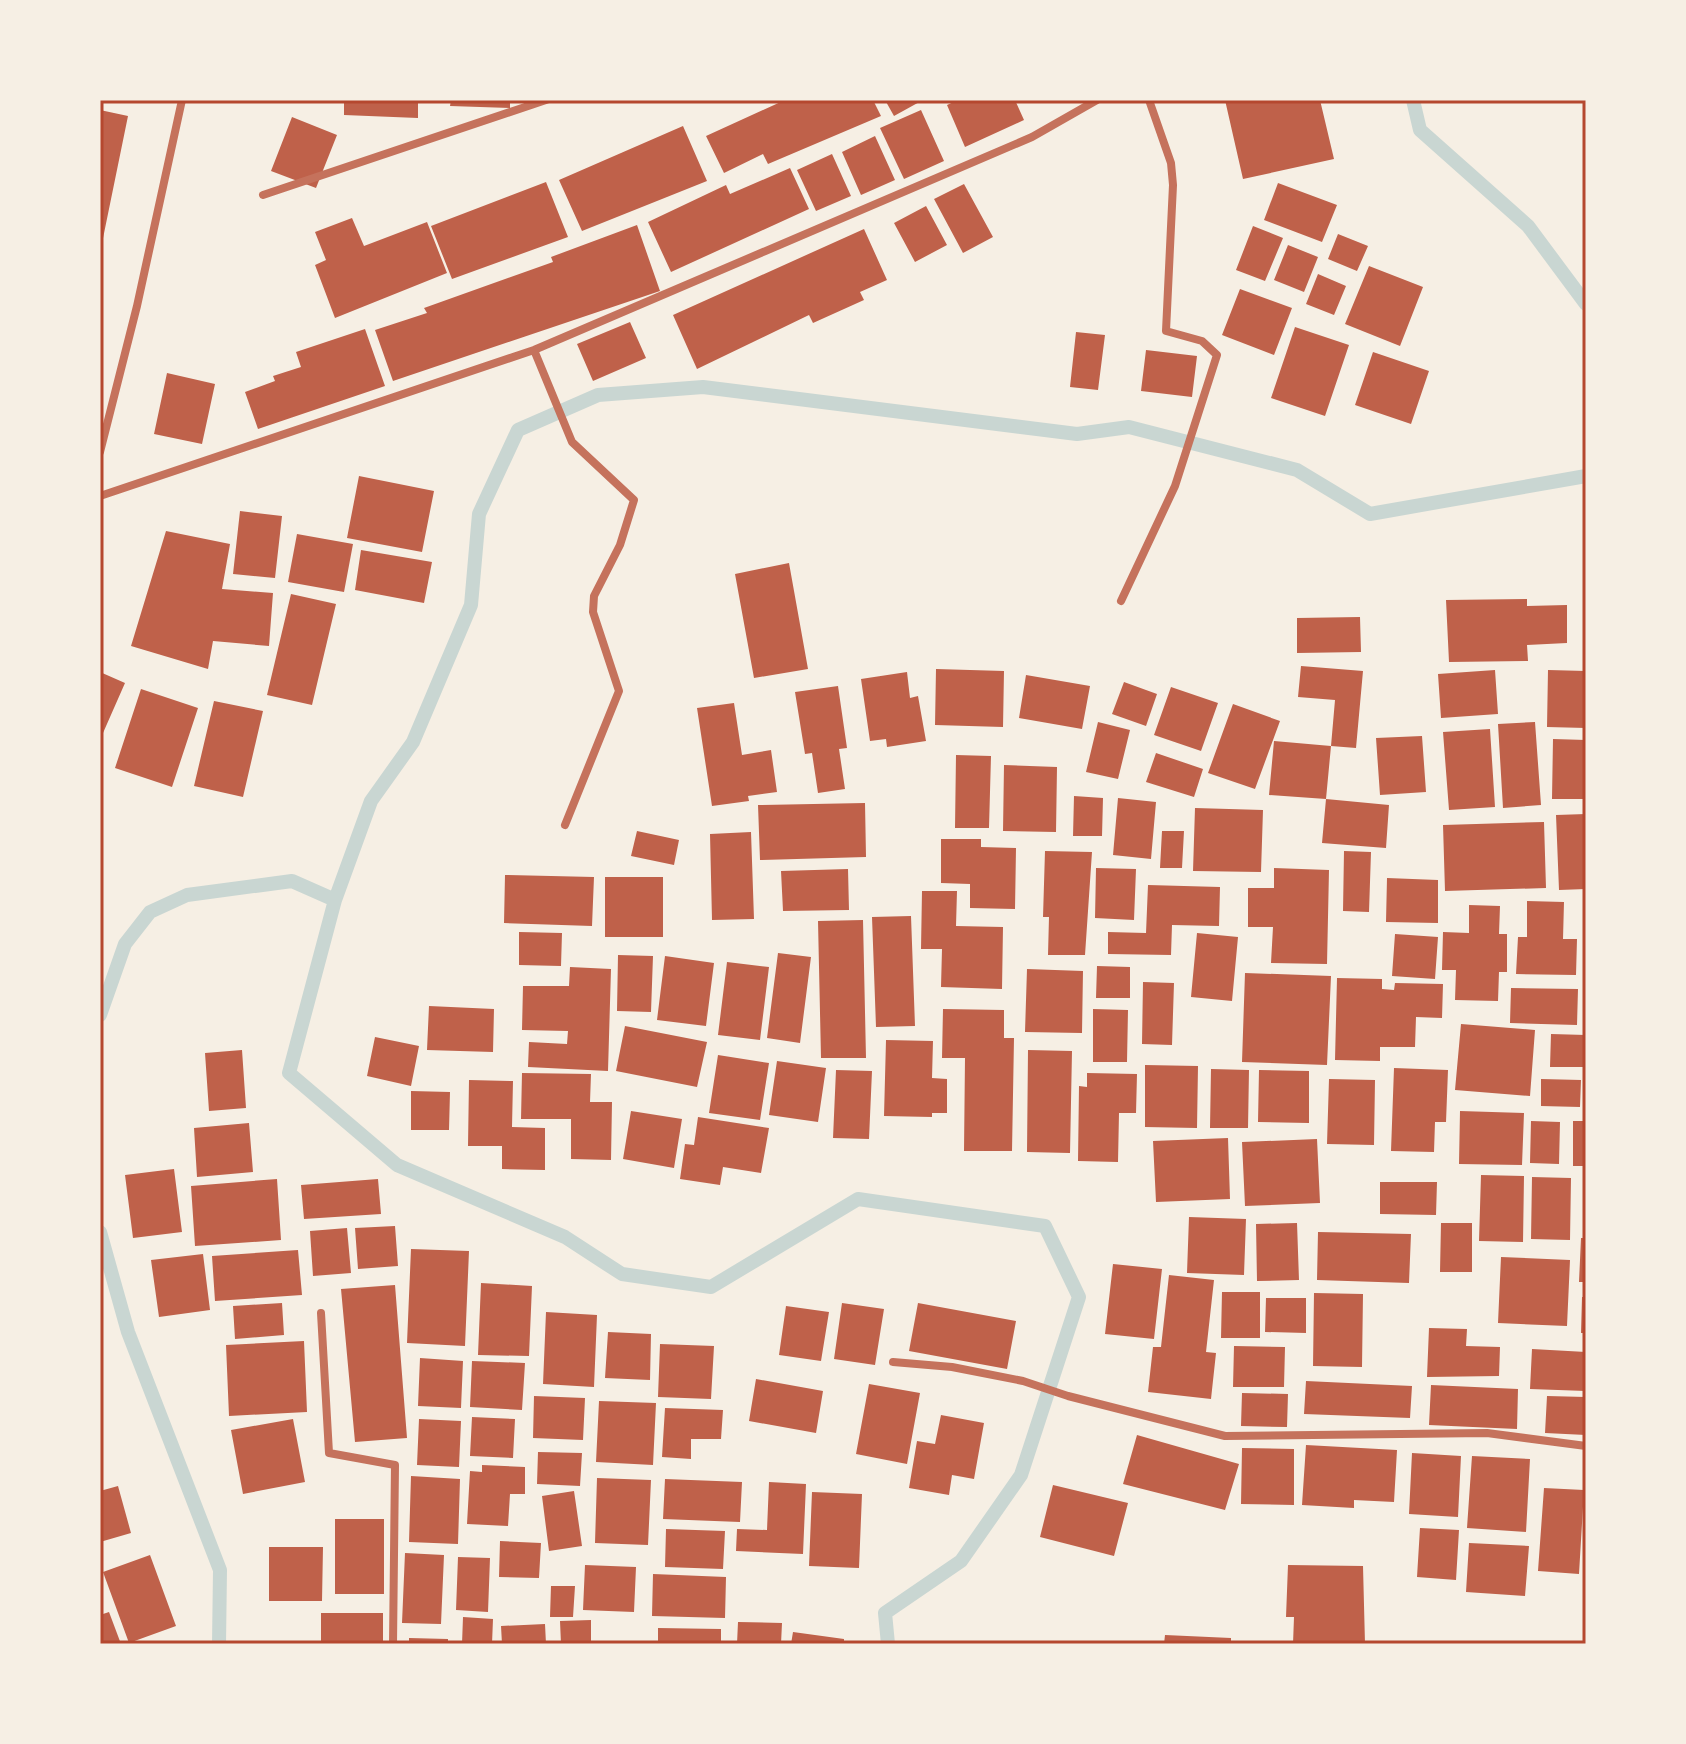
<svg xmlns="http://www.w3.org/2000/svg" width="1686" height="1744" font-family="'Fira Sans',sans-serif">
<style>
.lines{fill:none;stroke-linecap:round;stroke-linejoin:round}
.stream{stroke:#c9d6d2;stroke-width:14}
.building{fill:#bf614a}
.minor{stroke:#c5725c;stroke-width:8}
.neatline{fill:none;stroke:#b5482f;stroke-width:3}
</style>
<rect width="100%" height="100%" fill="#f6efe4"/>
<g class="lines">
<!-- stream -->
<path class="stream" d="M1413,100L1420,130L1528,226L1586,304
M100,1015L125,944L150,912L187,895L292,881L335,900
M100,1232L128,1332L220,1570L219,1644
M888,1644L885,1613L961,1561L1021,1475L1079,1297L1045,1226L858,1199L711,1287L622,1274L565,1237L397,1165L289,1073L335,900L371,801L413,742L471,605L479,514L518,430L598,395L703,387L1077,434L1129,427L1297,470L1370,514L1586,476"/>
</g>
<!-- building -->
<path class="building" d="M344,100H418V118L344,115Z
M451,100H510V108L450,106Z
M785,100H873L881,116L768,164L763,154L724,173L706,136Z
M885,100H923L894,116Z
M958,100H1015L1024,120L965,147L947,105Z
M1225,100H1320L1334,159L1243,179Z
M100,110L128,116L101,248H100Z
M921,110L944,161L904,179L880,128Z
M292,117L337,135L316,188L271,171Z
M683,126L707,181L582,231L559,180Z
M875,136L895,180L861,195L842,152Z
M832,154L851,196L816,211L797,170Z
M790,168L809,209L671,272L648,222L726,185L730,194Z
M546,182L568,237L452,279L431,226Z
M1278,183L1337,205L1322,242L1264,220Z
M964,184L993,237L963,253L934,199Z
M926,206L947,245L915,262L894,223Z
M352,218L364,246L427,222L447,273L335,318L315,265L326,260L315,232Z
M637,225L660,291L393,381L375,330L427,313L424,308L553,262L551,257Z
M1253,226L1283,238L1265,281L1236,270Z
M864,229L887,280L860,292L864,300L813,323L809,315L697,369L673,315Z
M1338,234L1368,246L1357,271L1328,259Z
M1288,245L1318,257L1304,292L1274,280Z
M1369,266L1423,287L1400,346L1345,324Z
M1318,274L1346,286L1334,315L1306,304Z
M1240,289L1292,308L1274,355L1222,335Z
M630,322L646,358L593,381L577,344Z
M1295,327L1349,345L1325,416L1271,398Z
M365,329L385,386L258,429L245,392L275,381L273,376L301,367L296,352Z
M1076,332L1105,335L1098,390L1070,387Z
M1146,350L1197,356L1192,397L1141,391Z
M1373,352L1429,371L1411,424L1355,405Z
M167,373L215,384L202,444L154,434Z
M359,476L434,491L422,552L347,538Z
M240,511L282,516L275,578L233,574Z
M166,531L230,544L222,589L273,593L269,646L213,641L208,669L131,646Z
M297,534L353,544L344,592L288,582Z
M361,550L432,562L424,603L355,590Z
M789,563L808,669L754,678L735,574Z
M291,594L336,604L312,705L267,695Z
M1527,599V606L1567,605V643L1527,645L1528,661L1449,662L1446,600Z
M1360,617L1361,652L1297,653V618Z
M1301,666L1363,671L1356,748L1331,746L1335,700L1298,697Z
M936,669L1004,671L1003,727L935,725Z
M1495,670L1498,714L1441,718L1438,674Z
M1548,670L1586,671V728L1547,727Z
M100,672L125,683L103,733L100,732Z
M907,672L910,698L918,696L926,741L887,747L886,739L870,741L861,679Z
M1026,675L1090,686L1082,729L1019,718Z
M1124,682L1157,694L1146,726L1112,714Z
M838,686L847,748L839,749L845,789L818,793L812,753L805,754L795,692Z
M1171,687L1218,703L1201,751L1154,735Z
M141,689L198,708L172,787L115,768Z
M214,701L263,711L243,797L194,786Z
M734,703L742,755L771,750L777,792L748,796L749,801L712,806L697,708Z
M1233,704L1280,721L1255,789L1208,773Z
M1098,722L1130,730L1118,779L1086,772Z
M1535,722L1541,805L1503,808L1498,724Z
M1490,729L1495,807L1449,810L1443,732Z
M1422,736L1426,792L1380,795L1376,738Z
M1553,739L1586,740V799H1552Z
M1274,741L1331,746L1326,799L1269,795Z
M1156,753L1203,769L1194,797L1146,782Z
M956,755L991,756L989,828H955Z
M1004,765L1057,767L1056,832L1003,831Z
M1074,796L1103,798L1102,836H1073Z
M1118,798L1156,802L1151,859L1113,855Z
M1326,799L1389,805L1386,848L1322,843Z
M865,803L866,857L760,860L758,805Z
M1195,808L1263,810L1261,872L1193,871Z
M1586,814V889L1559,890L1556,815Z
M1544,822L1546,888L1445,891L1443,825Z
M637,831L679,840L674,865L631,856Z
M1162,831H1184L1182,868H1160Z
M751,832L754,919L712,920L710,834Z
M941,839H981V847L1016,848L1015,909L970,908V884L941,883Z
M1045,851L1092,852L1085,955H1048L1049,917H1043Z
M1344,851L1371,852L1369,912L1343,911Z
M1096,868L1136,869L1134,920L1095,918Z
M1274,868L1329,870L1327,964L1271,963L1273,927H1248V888H1274Z
M848,869L849,910L783,911L781,871Z
M505,875L594,877L592,926L504,923Z
M605,877H663V937H605Z
M1387,878L1438,880V923L1386,922Z
M1148,885L1220,887L1219,926L1172,925L1171,955L1108,954V932L1146,933Z
M922,891H957L956,926L1003,927L1002,989L941,987L942,949H921Z
M1527,901L1564,902L1563,939H1577L1576,975L1516,974L1518,937H1527Z
M1469,905L1500,906L1499,934H1507V972H1499L1498,1001L1455,1000L1456,970H1442L1443,932L1469,933Z
M911,916L915,1026L876,1027L872,917Z
M863,920L866,1058H821L818,921Z
M519,932L562,933L561,966L519,965Z
M1197,933L1238,937L1232,1001L1191,997Z
M1395,934L1438,937L1435,979L1392,976Z
M778,953L811,957L800,1043L767,1038Z
M618,955L653,956L651,1012L617,1011Z
M665,956L714,963L706,1026L657,1020Z
M727,962L769,967L760,1040L718,1035Z
M1097,966L1130,967V998H1096Z
M570,967L611,969L608,1071L528,1067L529,1042L567,1044L568,1031L522,1030L523,986H569Z
M1027,969L1083,971L1082,1033L1025,1032Z
M1245,973L1331,976L1327,1065L1242,1062Z
M1337,978L1382,979V989L1394,990L1395,983L1443,984L1442,1018L1416,1017L1415,1047H1380V1061L1335,1060Z
M1143,982L1174,983L1172,1045L1142,1044Z
M1511,988L1578,989L1577,1025L1510,1023Z
M429,1006L494,1009L493,1052L427,1050Z
M943,1009L1004,1010V1038H1014L1012,1151H964L965,1058H942Z
M1093,1009L1128,1010L1127,1062H1093Z
M1461,1024L1535,1030L1530,1096L1455,1090Z
M625,1026L707,1042L697,1087L616,1071Z
M1551,1034L1586,1035V1067H1550Z
M375,1037L419,1046L411,1086L367,1076Z
M886,1040L933,1041L932,1078L947,1079V1113H932V1117L884,1116Z
M242,1050L246,1108L209,1111L205,1053Z
M1028,1050L1072,1051L1070,1153L1027,1152Z
M718,1055L769,1063L760,1120L709,1113Z
M777,1061L826,1068L818,1122L769,1115Z
M1145,1065L1198,1066L1197,1128L1145,1127Z
M1394,1068L1448,1070L1446,1122H1435L1434,1152L1391,1151Z
M1211,1069L1249,1070L1248,1128H1210Z
M836,1070L872,1071L869,1139L833,1138Z
M1259,1070L1309,1071V1123L1258,1122Z
M522,1073L591,1074L590,1102H612L611,1160L571,1159V1119H521Z
M1087,1073L1137,1074L1136,1113H1119L1118,1162L1078,1161L1079,1086L1087,1087Z
M1329,1079L1375,1080L1374,1145L1327,1144Z
M1541,1079L1581,1080L1580,1107L1541,1106Z
M469,1080L513,1081L512,1127L545,1128V1170L502,1169V1146H468Z
M411,1091L450,1092L449,1130H411Z
M631,1111L682,1119L674,1168L623,1159Z
M1460,1111L1524,1113L1522,1165L1459,1164Z
M698,1117L769,1128L761,1173L723,1167L720,1185L680,1179L685,1144L694,1145Z
M1531,1121L1560,1122L1559,1164L1530,1163Z
M1573,1121H1586V1166H1573Z
M249,1123L253,1172L197,1177L194,1128Z
M1228,1138L1230,1199L1156,1202L1153,1141Z
M1317,1139L1320,1203L1245,1206L1242,1142Z
M174,1169L182,1232L133,1238L125,1175Z
M1481,1175L1524,1176L1523,1242L1479,1241Z
M1532,1177L1571,1178L1570,1240L1531,1239Z
M277,1179L281,1240L195,1246L191,1186Z
M378,1179L381,1214L304,1219L301,1185Z
M1380,1182H1437L1436,1215L1380,1214Z
M1189,1217L1246,1219L1244,1275L1187,1273Z
M1297,1223L1299,1280L1257,1281L1256,1224Z
M1441,1223H1472V1272H1440Z
M395,1226L398,1266L358,1269L355,1228Z
M347,1228L351,1273L313,1276L310,1231Z
M1318,1232L1411,1234L1409,1283L1317,1280Z
M1581,1238H1586V1282H1579Z
M411,1249L469,1251L465,1346L407,1343Z
M298,1250L302,1295L215,1301L212,1256Z
M203,1254L210,1310L159,1317L151,1260Z
M1501,1257L1570,1260L1567,1326L1498,1323Z
M1113,1264L1162,1269L1154,1339L1105,1334Z
M1169,1275L1214,1280L1206,1352L1216,1353L1211,1399L1148,1392L1153,1347H1161Z
M481,1283L532,1286L529,1356L478,1355Z
M395,1285L407,1438L355,1442L341,1289Z
M1222,1292H1260V1338H1221Z
M1314,1293L1363,1294L1362,1367L1313,1366Z
M1582,1297H1586V1333H1581Z
M1266,1298H1306V1333L1265,1332Z
M282,1303L284,1335L235,1339L233,1306Z
M842,1303L884,1309L875,1365L834,1359Z
M918,1303L1016,1321L1007,1369L909,1351Z
M786,1306L829,1312L821,1361L779,1355Z
M546,1312L597,1315L594,1387L543,1384Z
M1429,1328L1467,1329L1466,1346L1500,1347L1499,1376L1427,1377Z
M608,1332L651,1334L650,1380L605,1378Z
M304,1341L307,1412L229,1416L226,1345Z
M660,1344L714,1346L711,1399L658,1397Z
M1234,1346L1285,1347L1284,1387H1233Z
M1532,1349L1586,1352V1391L1530,1389Z
M420,1358L463,1361L461,1408L418,1406Z
M472,1361L525,1363L522,1410L470,1407Z
M756,1379L823,1391L816,1433L749,1421Z
M1306,1381L1412,1386L1410,1418L1304,1414Z
M869,1384L920,1393L907,1464L856,1454Z
M1431,1385L1518,1389L1517,1429L1429,1425Z
M1242,1393L1288,1394L1287,1427L1241,1426Z
M534,1396L585,1398L583,1440L533,1438Z
M1547,1396L1586,1397V1435L1545,1433Z
M599,1401L656,1403L653,1465L596,1462Z
M665,1408L723,1410L721,1439H691V1459L662,1457Z
M941,1415L984,1423L974,1479L952,1475L949,1495L909,1488L917,1441L935,1444Z
M472,1417L515,1419L513,1458L470,1456Z
M293,1419L305,1482L243,1494L231,1430Z
M419,1419L461,1421L459,1467L417,1465Z
M1137,1435L1239,1464L1225,1510L1123,1484Z
M1306,1445L1397,1450L1394,1502L1354,1500V1508L1302,1505Z
M1242,1448L1294,1449V1505L1241,1504Z
M538,1452L582,1453L580,1486L537,1484Z
M1412,1453L1461,1456L1458,1517L1409,1514Z
M1472,1456L1530,1459L1526,1532L1467,1528Z
M482,1465L525,1467V1494H510L508,1526L467,1524L470,1471L482,1472Z
M411,1476L460,1479L458,1544L409,1542Z
M597,1478L651,1480L648,1545L595,1543Z
M665,1479L742,1482L740,1522L663,1519Z
M769,1482L806,1484L803,1554L736,1551L737,1529L767,1530Z
M1053,1485L1128,1503L1114,1556L1040,1537Z
M118,1486L131,1533L100,1542V1491Z
M1544,1488L1584,1490L1579,1574L1538,1571Z
M574,1491L582,1546L549,1551L542,1496Z
M812,1492L862,1494L859,1568L809,1566Z
M335,1519H384V1594H335Z
M1420,1528L1459,1530L1456,1580L1417,1577Z
M666,1529L725,1531L723,1569L665,1567Z
M500,1541L541,1543L539,1578L499,1577Z
M1469,1543L1529,1546L1525,1596L1466,1592Z
M269,1547H323L322,1601H269Z
M405,1553L444,1555L441,1624L402,1623Z
M150,1555L176,1626L129,1643L103,1572Z
M458,1557L490,1558L488,1612L456,1610Z
M585,1565L636,1567L634,1612L583,1610Z
M1288,1565L1363,1566L1365,1644H1293L1294,1617H1286Z
M653,1574L726,1577L725,1618L652,1616Z
M551,1586H575L573,1617H550Z
M109,1612L121,1644H100V1615Z
M321,1613H383V1642H321Z
M463,1617L493,1619L492,1644H462Z
M591,1620V1644H561L560,1621Z
M738,1622L782,1623L781,1644H737Z
M545,1624L546,1644H502L501,1626Z
M658,1628L721,1629V1644H658Z
M793,1632L844,1639V1644H791Z
M1165,1635L1231,1638V1644H1164Z
M409,1638L448,1639V1644H409Z"/>
<g class="lines">
<!-- minor -->
<path class="minor" d="M263,195L546,100
M534,350L572,442L634,500L620,545L594,596L593,612L619,691L565,825
M100,452L137,306L182,100
M100,496L534,350L1032,137L1097,100
M1121,601L1175,486L1217,355L1202,341L1166,331L1173,185L1171,163L1149,100
M321,1313L329,1453L395,1465L393,1644
M893,1362L952,1367L1023,1381L1068,1396L1225,1436L1487,1433L1586,1446"/>
</g>
<!-- border -->
<rect width="1686" height="1744" fill="none" stroke="#f6efe4" stroke-width="204"/>
<rect x="102" y="102" width="1482" height="1540" class="neatline"/>
</svg>
